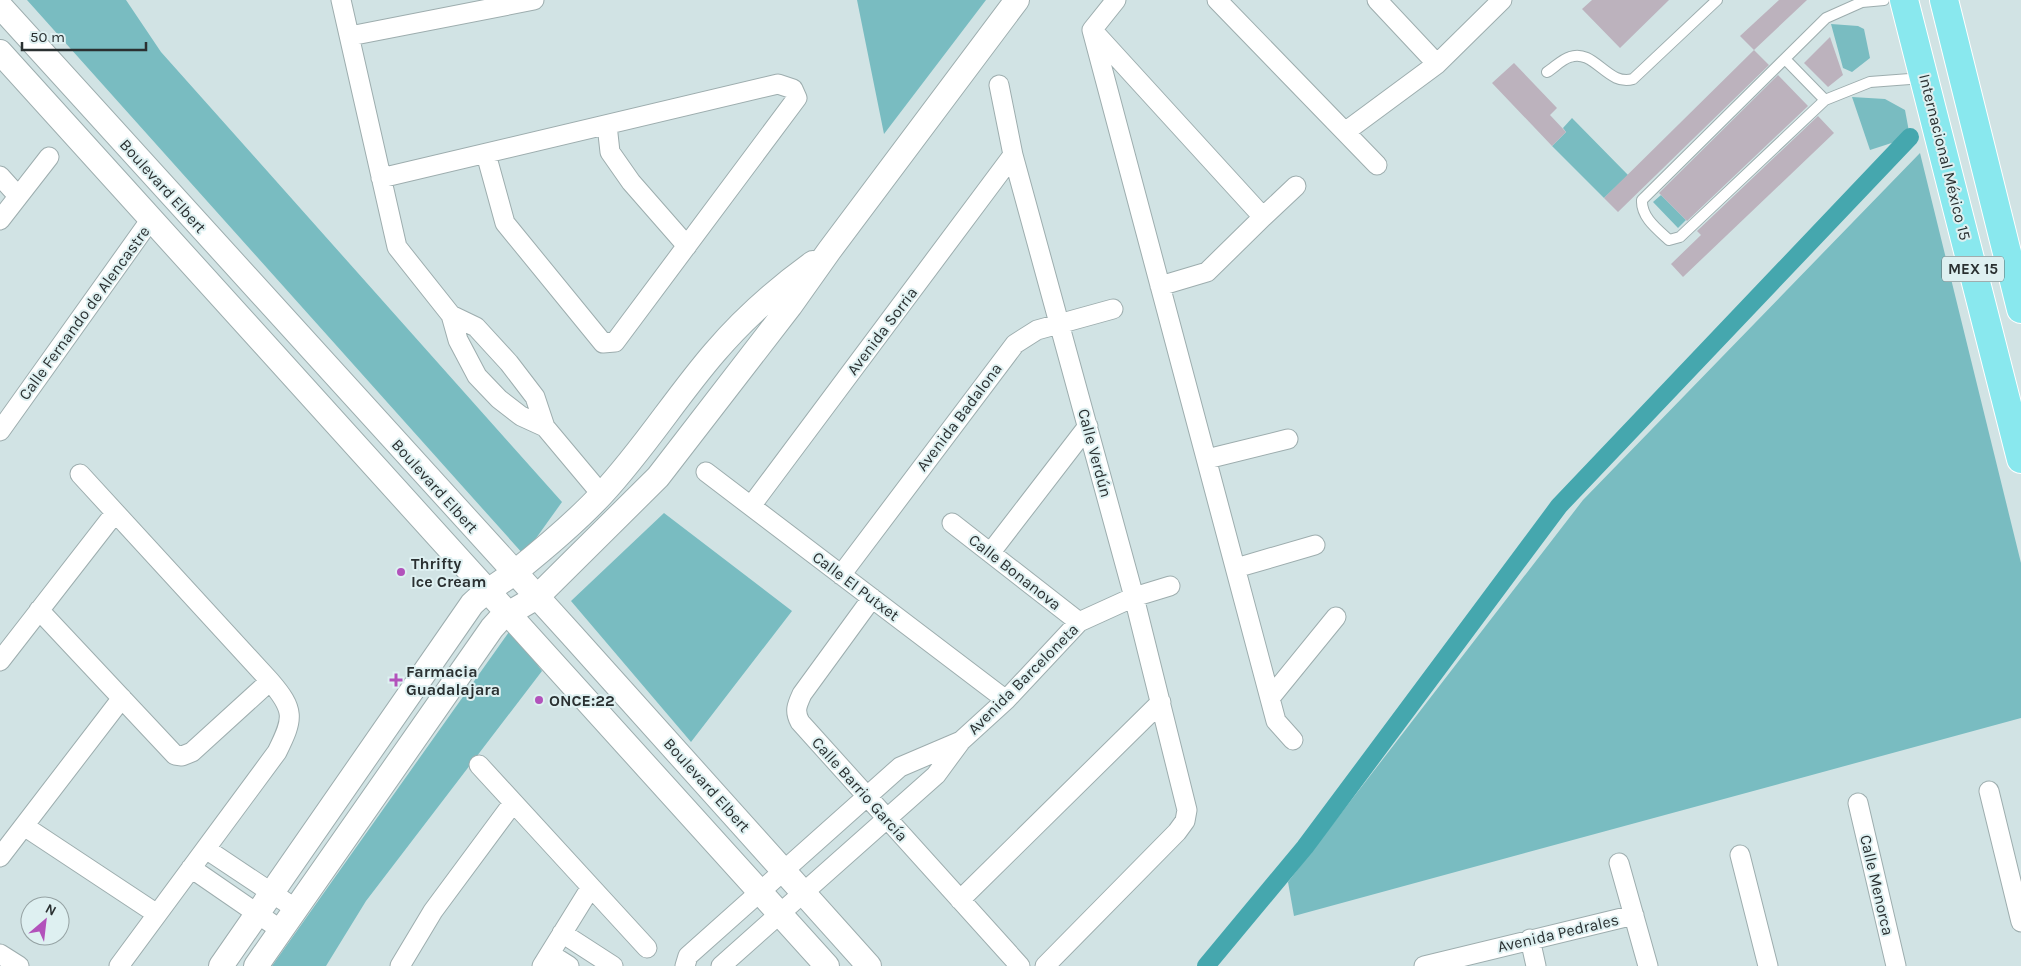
<svg xmlns="http://www.w3.org/2000/svg" width="2021" height="966" font-family="Karla,sans-serif">
<style>
.green{fill:#79bcc1}
.lines{fill:none;stroke-linecap:round;stroke-linejoin:round}
.canal{stroke:#45a7ae;stroke-width:18}
.building{fill:#bcb2bd}
.service-casing{stroke:#9dadae;stroke-width:12}
.minor-casing{stroke:#9dadae;stroke-width:21}
.tertiary-casing{stroke:#9dadae;stroke-width:26}
.primary-casing{stroke:#fff;stroke-width:30}
.service{stroke:#fff;stroke-width:10}
.minor{stroke:#fff;stroke-width:19}
.tertiary{stroke:#fff;stroke-width:24}
.primary{stroke:#89e8ee;stroke-width:28}
.poi-dot{fill:#b252bb;stroke:#def0f1;stroke-width:2}
.labels{text-anchor:middle;dominant-baseline:central;stroke-width:4;stroke-linejoin:round;paint-order:stroke}
.shield{fill:#def0f1;stroke:#606a6b;stroke-width:1}
.shield-label{font-size:15px;font-weight:bold;fill:#2a3031}
.street-label{font-size:16px;fill:#2a3031;stroke:#def0f1}
.poi-label{font-size:16px;font-weight:bold;fill:#2a3031;stroke:#def0f1;text-anchor:start}
</style>
<rect width="100%" height="100%" fill="#d1e3e4"/>
<!-- green -->
<path class="green" d="M27,0H126L161,52L562,502L524,555Z
M857,0H986L884,134Z
M1831,24L1858,26L1864,29L1870,58L1852,72L1843,68Z
M1852,97L1885,99L1905,110L1910,137L1870,150Z
M1572,118L1628,175L1604,198L1552,146L1566,132L1563,128Z
M1920,153L2021,563V718L1294,916L1288,882L1583,500Z
M1661,195L1686,220L1678,228L1653,202Z
M664,513L792,611L691,742L571,601Z
M511,629L542,671L366,901L326,966H272Z"/>
<g class="lines">
<!-- canal -->
<path class="canal" d="M1206,966L1305,847L1559,506L1910,137"/>
</g>
<!-- building -->
<path class="building" d="M1592,0H1669L1620,48L1582,9Z
M1779,0H1807L1754,50L1740,36Z
M1830,37L1843,75L1828,87L1804,63Z
M1754,50L1769,65L1618,212L1604,198Z
M1514,63L1557,108L1550,115L1566,132L1552,146L1492,83Z
M1778,75L1808,106L1687,221L1659,193Z
M1818,116L1834,133L1683,277L1671,264L1701,235L1697,231Z"/>
<g class="lines">
<defs>
<path id="service" d="M1884,0L1862,2L1826,18L1642,200C1641,217 1657,229 1669,240L1680,237L1825,100L1870,82L1923,78
M1785,59L1825,100
M1547,72C1554,68 1562,59 1570,57C1594,48 1608,87 1633,79L1717,0"/>
<path id="minor" d="M341,0L397,247L451,315L458,340L477,376L499,399L521,416L545,427
M1116,0L1092,30L1276,721L1293,740
M1217,0L1377,165
M1377,0L1437,64
M1095,33L1263,217L1296,186
M350,36L534,0
M999,85L1013,155L1134,597L1187,810L1185,821L1177,832L1045,966
M607,125L610,152L631,182L687,246
M1345,132L1437,64L1502,0
M0,176L18,196
M381,178L778,84L793,89L797,98L615,342L603,343L505,223L486,154
M0,220L49,157
M1160,286L1207,272L1263,217
M451,315L476,327L509,363L535,397L545,427L602,495
M0,431L151,219
M1207,459L1288,439
M706,472L1006,700
M80,474L270,681C295,710 294,718 277,752L119,966
M751,506L1013,155
M952,523L1079,622
M991,552L1088,426
M1236,568L1315,545
M841,575L1015,344L1037,330L1113,309
M872,598L802,694C797,705 794,711 800,722L1020,966
M39,610L175,755L182,756L192,752L270,681
M0,661L115,513
M1270,698L1336,617
M479,765L647,948
M1989,791L2021,922
M1858,803L1896,966
M24,826L157,914
M206,849L296,909
M1740,855L1768,966
M0,857L122,698
M1619,863L1648,966
M191,868L281,930
M960,900L1161,702
M562,933L613,966
M1530,939L1536,966
M0,954L19,966
M550,954L569,966
M400,966L433,911L513,803
M542,966L591,887
M685,966L688,956L900,767L961,741
M721,966L936,775L961,741L1006,700L1079,622L1134,597L1170,586
M1424,966L1634,915"/>
<path id="tertiary" d="M0,6L571,634L869,966
M0,52L827,966
M221,966L472,604C485,591 501,583 515,572C545,548 576,522 602,494C644,449 676,397 715,352C745,317 777,289 813,263
M256,966L492,628L501,618L537,597L658,477L790,306L829,251L1017,0"/>
<path id="primary" d="M1904,0L2021,459
M1944,0L2021,309"/>
</defs>
<!-- service casing -->
<use href="#service" class="service-casing"/>
<!-- minor casing -->
<use href="#minor" class="minor-casing"/>
<!-- tertiary casing -->
<use href="#tertiary" class="tertiary-casing"/>
<!-- primary casing -->
<use href="#primary" class="primary-casing"/>
<!-- service -->
<use href="#service" class="service"/>
<!-- minor -->
<use href="#minor" class="minor"/>
<!-- tertiary -->
<use href="#tertiary" class="tertiary"/>
<!-- primary -->
<use href="#primary" class="primary"/>
</g>
<!-- markers -->
<g class="poi-dot">
<circle cx="401" cy="572" r="5"/>
<path d="M393.5 672.5h5v5h5v5h-5v5h-5v-5h-5v-5h5z"/>
<circle cx="539" cy="700" r="5"/>
</g>
<g class="labels">
<!-- shield labels -->
<rect class="shield" x="1942" y="256.5" width="62" height="25" rx="4"/>
<g class="shield-label">
<text x="1973" y="269">MEX 15</text>
</g>
<!-- street labels -->
<g class="street-label">
<text transform="translate(1945 157) rotate(76)">Internacional México 15</text>
<text transform="translate(163 186) rotate(48)">Boulevard Elbert</text>
<text transform="translate(84 313) rotate(-54)">Calle Fernando de Alencastre</text>
<text transform="translate(882 331) rotate(-53)">Avenida Sorria</text>
<text transform="translate(959 417) rotate(-53)">Avenida Badalona</text>
<text transform="translate(1095 453) rotate(75)">Calle Verdún</text>
<text transform="translate(435 486) rotate(48)">Boulevard Elbert</text>
<text transform="translate(1015 572) rotate(38)">Calle Bonanova</text>
<text transform="translate(856 586) rotate(37)">Calle El Putxet</text>
<text transform="translate(1023 679) rotate(-45)">Avenida Barceloneta</text>
<text transform="translate(707 785) rotate(48)">Boulevard Elbert</text>
<text transform="translate(860 789) rotate(48)">Calle Barrio García</text>
<text transform="translate(1877 885) rotate(77)">Calle Menorca</text>
<text transform="translate(1558 933) rotate(-13)">Avenida Pedrales</text>
</g>
<!-- poi labels -->
<g class="poi-label">
<text x="411" y="563">Thrifty<tspan x="411" dy="18">Ice Cream</tspan></text>
<text x="406" y="671">Farmacia<tspan x="406" dy="18">Guadalajara</tspan></text>
<text x="549" y="700">ONCE:22</text>
</g>
</g>
<!-- north arrow -->
<g transform="translate(45 921) rotate(28)"><circle r="24" fill="#def0f1" stroke="#96a3a4"/>
<path d="M0-4L9 19L0 12L-9 19Z" fill="#b252bb"/>
<text y="-8" font-size="14" font-weight="bold" text-anchor="middle" fill="#2a3031">N</text>
</g>
<!-- scale -->
<path d="M22 42v8h124v-8" fill="none" stroke="#2a3031" stroke-width="2.5"/>
<text x="30" y="42" font-size="15" fill="#2a3031" stroke="#def0f1" stroke-width="4" paint-order="stroke">50 m</text>
</svg>
